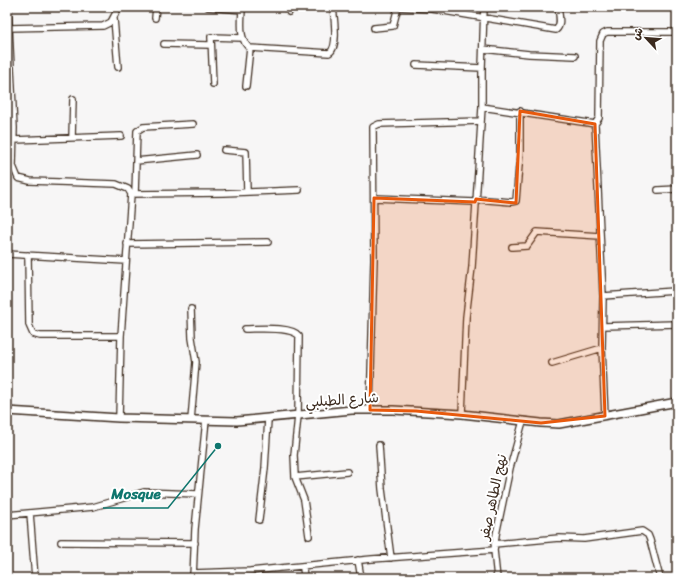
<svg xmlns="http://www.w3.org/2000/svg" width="684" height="585" font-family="Sriracha,'Playpen Sans Arabic',sans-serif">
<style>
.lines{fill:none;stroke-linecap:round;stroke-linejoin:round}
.minor-casing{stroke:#3b2a1e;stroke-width:8}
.tertiary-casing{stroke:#3b2a1e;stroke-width:10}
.minor{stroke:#fff;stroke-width:5.5}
.tertiary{stroke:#fff;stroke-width:7}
.marked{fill:#e8590c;fill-opacity:0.2;stroke:#e8590c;stroke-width:3;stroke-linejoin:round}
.labels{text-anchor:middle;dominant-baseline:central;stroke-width:4;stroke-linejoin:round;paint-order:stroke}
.street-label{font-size:14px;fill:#3b2a1e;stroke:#fff}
.leader{fill:none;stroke:#0f766e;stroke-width:1.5}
.callout-dot{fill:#0f766e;stroke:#fff;stroke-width:1.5}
.callout-label{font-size:15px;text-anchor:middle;font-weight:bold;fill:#0f766e;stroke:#fff;stroke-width:4;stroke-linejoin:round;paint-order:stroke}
</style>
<rect width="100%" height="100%" fill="#f7f6f6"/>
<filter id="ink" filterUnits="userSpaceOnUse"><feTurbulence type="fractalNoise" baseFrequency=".025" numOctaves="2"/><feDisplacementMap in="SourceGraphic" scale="8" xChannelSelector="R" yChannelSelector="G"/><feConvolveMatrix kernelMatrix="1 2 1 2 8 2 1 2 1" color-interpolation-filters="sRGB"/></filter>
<g filter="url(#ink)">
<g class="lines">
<defs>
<path id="minor" d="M8,7L14,128L13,166L18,178L30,181L116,184L128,189L131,194L121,336L119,418
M208,7L242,10
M242,7C242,19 238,41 250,48L246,86
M287,7L289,12
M155,18L156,7
M114,19L118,67
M8,28L103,26L111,22L119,7
M374,28L393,26L398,7L432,9L556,30C562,25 559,15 558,7
M164,44L210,45
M250,48L329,53C339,48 334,18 333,7
M483,49L529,54L575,56
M416,65L482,68
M213,84L211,37L243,38
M482,107L595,124
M72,138L73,99
M14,140L121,136
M224,150L246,152L247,192
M136,161L197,155
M658,190L677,189
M131,194L224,193L299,190
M135,194L137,131L143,127L193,124
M374,198L475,202
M476,199L511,202L516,201L520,153V111
M127,244L268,242
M512,247L527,246L537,232L600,236
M7,254L126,261
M28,255L29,325L33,334L40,336H121
M603,296L675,291
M191,309L192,338L196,362L191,420
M603,326L677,324
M245,329C258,329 292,326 299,336L298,416L294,455L295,477L347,472
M552,363L602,348
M370,410L374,259L373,127L379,124L481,121
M462,414L466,317L472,267L482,107V68L484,7
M605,416L602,348L603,296L595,124L599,118L600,41L603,34L607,32H677
M379,445L382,489L391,558
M295,477L304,500L309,536
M30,513L35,578
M7,515L93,507L144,492L198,494
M259,520L265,468L268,419
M61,542L195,543
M494,544L559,538L584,539L642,531L648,535L650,540L660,578
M358,560L361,578
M303,567L304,578
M193,573L250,571L372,559L494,550
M193,578L195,529L206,420
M497,578L494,550L496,535L510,468L523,421"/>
<path id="tertiary" d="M7,411L119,418L237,421L352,410H393L462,414L541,423L559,424L677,402"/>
</defs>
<!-- minor casing -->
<use href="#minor" class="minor-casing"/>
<!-- tertiary casing -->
<use href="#tertiary" class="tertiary-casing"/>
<!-- minor -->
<use href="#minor" class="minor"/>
<!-- tertiary -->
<use href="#tertiary" class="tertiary"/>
</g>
</g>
<!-- marked area -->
<path class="marked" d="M520,111L595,124L605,416L541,423L416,411L370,410L374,198L475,202L476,199L516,203Z"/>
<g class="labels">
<!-- street labels -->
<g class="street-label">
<text transform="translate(342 400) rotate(-4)">شارع الطبلبي</text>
<text transform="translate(493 497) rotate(-78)">نهج الطاهر صفر</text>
</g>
</g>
<!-- callouts -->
<path class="leader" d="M218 446L168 508H103"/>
<circle class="callout-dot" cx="218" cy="446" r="4"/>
<g class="callout-label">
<text x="136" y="499">Mosque</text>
</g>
<!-- margin -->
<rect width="684" height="585" fill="none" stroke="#fff" stroke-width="24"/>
<rect x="12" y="12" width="660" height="561" fill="none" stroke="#3b2a1e" stroke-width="1.5" filter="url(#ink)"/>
<!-- north arrow -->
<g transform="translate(646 38) rotate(296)" stroke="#ffffff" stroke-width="3" paint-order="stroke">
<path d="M0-3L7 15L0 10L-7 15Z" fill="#3b2a1e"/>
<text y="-6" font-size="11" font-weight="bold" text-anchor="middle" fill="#3b2a1e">ش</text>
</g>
</svg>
